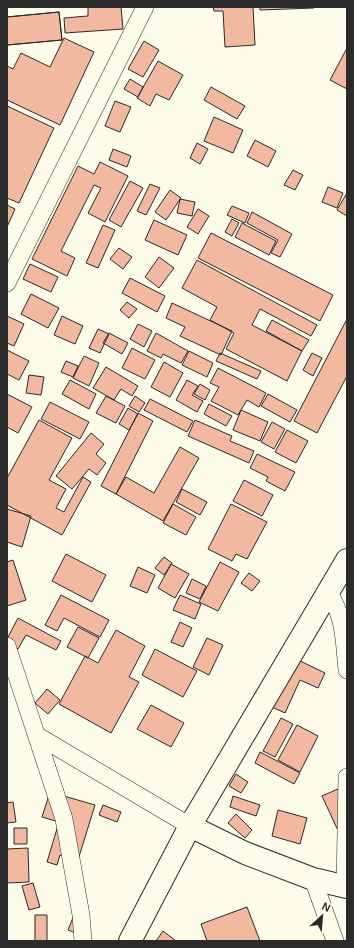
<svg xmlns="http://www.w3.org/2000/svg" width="354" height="948" font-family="Helvetica,sans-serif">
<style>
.building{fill:#f2b8a0;stroke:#2b2b2b}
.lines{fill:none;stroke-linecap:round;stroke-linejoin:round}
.street-casing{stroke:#2b2b2b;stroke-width:18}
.secondary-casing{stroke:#2b2b2b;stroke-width:24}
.primary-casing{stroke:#2b2b2b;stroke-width:24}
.street{stroke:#fdfbea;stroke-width:17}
.secondary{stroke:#fdfbea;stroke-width:22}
.primary{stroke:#fdfbea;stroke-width:22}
</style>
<rect width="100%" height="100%" fill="#fdfbea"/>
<!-- building -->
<path class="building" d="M88,7H121L123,29L65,33L64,18L88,16Z
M213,7H253L255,45L225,47L223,11H214Z
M260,7H314V8L260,10Z
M59,12L62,40L7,45V17Z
M59,12L62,40L7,45V17Z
M64,38L94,52L60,125L7,100V66L13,69L21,53L50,67Z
M144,41L159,50L143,77L128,69Z
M347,48V89L330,80Z
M158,61L183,75L169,100L156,94L150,106L137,98Z
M130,79L143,87L138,97L124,89Z
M211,87L245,106L237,119L204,100Z
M115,101L131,107L120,132L105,126Z
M7,106L54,128L19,203L7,198Z
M214,117L243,130L233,153L204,141Z
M255,140L276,151L268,167L247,156Z
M197,143L208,149L200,164L190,158Z
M113,149L131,156L127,167L109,160Z
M100,162L128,176L105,222L88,213L101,188L94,185L61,251L75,258L67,276L32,259L78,166L94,174Z
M293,170L303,175L295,190L284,185Z
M130,181L143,188L121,227L109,220Z
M150,184L160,188L146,215L137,211Z
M328,187L343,193L337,208L322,202Z
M170,190L181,198L166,220L155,212Z
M347,193V216L337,210Z
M180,199L195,202L192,216L177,213Z
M7,205L15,209L7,227Z
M232,206L249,213L245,223L227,215Z
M198,209L209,216L198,234L187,227Z
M252,212L292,234L280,257L271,253L278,240L247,223Z
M232,219L239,223L232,236L225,232Z
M154,220L187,235L178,255L145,240Z
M242,223L276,241L269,255L235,237Z
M103,225L115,230L98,268L86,263Z
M211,233L333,295L320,321L198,258Z
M119,248L132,257L123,269L110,259Z
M159,257L174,268L159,288L145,277Z
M197,260L317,325L311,336L260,309L252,325L302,351L287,381L226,349L234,333L210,320L217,307L182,288Z
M30,264L58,277L51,292L23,279Z
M130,278L165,296L157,312L122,293Z
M31,294L59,308L48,328L21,314Z
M127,302L137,309L129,318L120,310Z
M172,303L232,331L221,355L180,336L185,327L166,318Z
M7,316L24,324L14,346L7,343Z
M62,316L83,326L75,344L54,335Z
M347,319V376L317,433L294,421Z
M272,320L309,340L302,351L266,331Z
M138,324L152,331L144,347L130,339Z
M98,329L109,334L100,353L89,348Z
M109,333L128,343L122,354L103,343Z
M156,333L188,351L181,363L163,354L161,358L147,351Z
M132,348L155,360L145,379L122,368Z
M7,350L29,361L19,380L7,374Z
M189,351L213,363L207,377L182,365Z
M220,353L261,371L257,379L216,361Z
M312,353L322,358L313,376L303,370Z
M84,356L99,363L89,386L73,378Z
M66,361L78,366L73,377L61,372Z
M164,362L183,373L170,397L151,387Z
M106,367L138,386L132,396L121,389L114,400L93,388Z
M218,368L266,393L259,407L247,400L238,415L211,401L219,387L210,383Z
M29,375L44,377L41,395L26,393Z
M70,380L96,394L89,409L62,394Z
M187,380L198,386L192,395L203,401L197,412L176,400Z
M200,384L210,390L205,400L194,394Z
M7,394L32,407L18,433L7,427Z
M268,394L297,410L290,422L261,406Z
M106,396L125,406L116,423L96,413Z
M135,396L145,403L139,412L129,406Z
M150,399L193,421L187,432L144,410Z
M50,402L89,422L80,439L41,419Z
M209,404L232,416L226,426L204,414Z
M128,408L138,414L129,430L119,424Z
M241,410L268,422L260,441L233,430Z
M138,413L153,421L116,494L101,486Z
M39,420L72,438L49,480L66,489L56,508L64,512L83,477L91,482L62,535L7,505V478Z
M195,420L232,436L230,441L254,451L249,463L188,436Z
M272,422L285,429L274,449L261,442Z
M287,430L308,441L296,463L275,452Z
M91,433L104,444L96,454L106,463L97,475L89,469L72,489L56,476Z
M180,447L199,458L163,521L116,494L126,477L154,493Z
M257,454L295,472L285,491L266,481L268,477L250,468Z
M244,480L273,495L262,516L233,501Z
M182,489L207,502L200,515L176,502Z
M173,504L196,517L186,535L163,523Z
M231,504L267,522L247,559L236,554L232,561L208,549Z
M7,509L31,516L22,547L7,542Z
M66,554L106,575L92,602L52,581Z
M164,557L172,563L164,575L155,568Z
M13,560L26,600L7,606V562Z
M220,562L239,572L218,611L199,602Z
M171,564L189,574L175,598L158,588Z
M138,567L155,575L147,593L130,586Z
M249,573L260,581L252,591L241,583Z
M192,579L206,586L200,599L186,593Z
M61,595L109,620L100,637L64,618L57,631L45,625Z
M180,595L201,604L195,619L173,610Z
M18,618L61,641L56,650L26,635L18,649L7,643V639Z
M180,622L192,628L183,647L171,642Z
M78,627L99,638L88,658L67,647Z
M116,630L145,646L129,677L139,682L111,733L59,704L85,656L98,663Z
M207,638L223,645L209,675L193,667Z
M155,649L197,671L183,697L142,675Z
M294,658L325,673L318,688L300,680L285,713L272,707Z
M47,689L60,700L48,714L35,703Z
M151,705L184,723L171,747L137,729Z
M281,718L293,724L275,757L263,751Z
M297,725L318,736L300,772L278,760Z
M260,752L300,773L294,784L255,763Z
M236,774L248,782L241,793L229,786Z
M347,785V850L322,796Z
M50,792L95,805L78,860L60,855L57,865L47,862L59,822L42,817Z
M233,796L260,805L256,816L230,807Z
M13,802L16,822L7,823V803Z
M103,805L121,812L117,822L99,815Z
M278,810L307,818L300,844L272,836Z
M236,814L252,830L245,838L228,823Z
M14,828H27V844H14Z
M28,848L29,882L7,883V849Z
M33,883L40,907L29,910L22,886Z
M247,907L260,941H207L201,924Z
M35,915H47V941H35Z
M74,915L81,935L68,930Z
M163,931L176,941H156Z"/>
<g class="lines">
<defs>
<path id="street" d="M7,283L145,7
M329,593C345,618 344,642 347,670
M7,646L64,819L81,915L83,941
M38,736L190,826
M313,879L335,941
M345,887L347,777"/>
<path id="secondary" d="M190,826L245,853L313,879L347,887"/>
<path id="primary" d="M130,941L190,826L347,560"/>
</defs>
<!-- street casing -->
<use href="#street" class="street-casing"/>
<!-- secondary casing -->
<use href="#secondary" class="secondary-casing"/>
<!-- primary casing -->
<use href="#primary" class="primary-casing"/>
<!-- street -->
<use href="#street" class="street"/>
<!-- secondary -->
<use href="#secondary" class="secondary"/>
<!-- primary -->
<use href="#primary" class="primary"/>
</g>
<!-- border -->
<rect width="354" height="948" fill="none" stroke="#2b2b2b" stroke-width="16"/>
<!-- north arrow -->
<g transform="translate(322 916) rotate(26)" stroke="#fdfbea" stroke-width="3" paint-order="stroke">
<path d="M0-3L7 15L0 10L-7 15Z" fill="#2b2b2b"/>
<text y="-6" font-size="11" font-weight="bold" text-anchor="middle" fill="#2b2b2b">N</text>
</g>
</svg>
